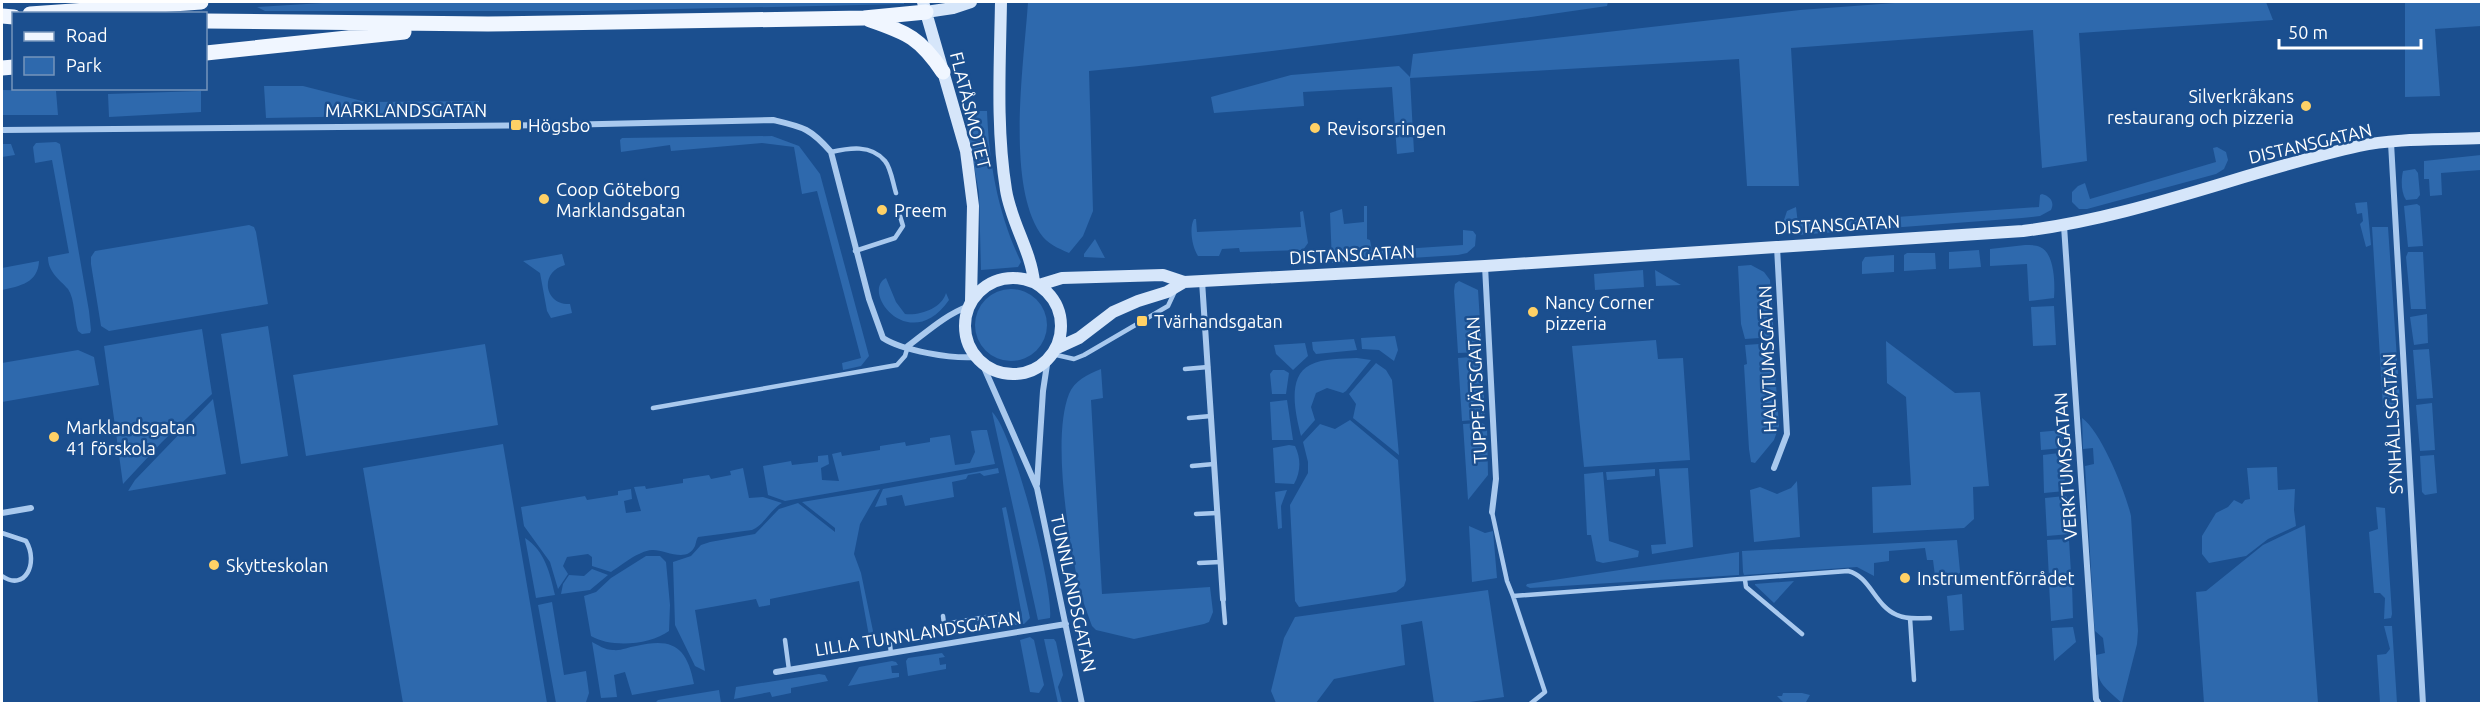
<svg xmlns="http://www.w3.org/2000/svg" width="2483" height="705" font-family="Ubuntu,sans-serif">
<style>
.green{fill:#2e69ad}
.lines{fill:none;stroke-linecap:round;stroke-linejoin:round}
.lane{stroke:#a9c9ee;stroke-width:4.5}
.street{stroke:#a9c9ee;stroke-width:6}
.secondary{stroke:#d6e6fa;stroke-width:12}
.primary{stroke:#f0f6ff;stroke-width:15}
.poi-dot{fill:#ffd166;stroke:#1b4f8f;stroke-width:2}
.labels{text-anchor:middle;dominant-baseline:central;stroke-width:5;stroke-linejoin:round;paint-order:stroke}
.poi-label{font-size:18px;fill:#fff;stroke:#1b4f8f;text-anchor:start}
.street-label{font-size:18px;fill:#fff;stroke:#1b4f8f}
</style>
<rect width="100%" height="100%" fill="#1b4f8f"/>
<!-- green -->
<path class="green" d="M339,2H904V4L587,11H265L257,7Z
M1028,2H1608L1607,6C1435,31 1262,54 1089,71L1093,211L1083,236L1069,253C1058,248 1047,244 1040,233C1006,181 1024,63 1028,2Z
M1908,2H2266L2273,20L2079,33L2087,161L2042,168L2033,30L1791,48L1799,186H1747L1739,59L1410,78L1414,152L1397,154L1392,87L1303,92L1304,106L1214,113L1211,97L1291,75L1399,66L1410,77L1413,54L1800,10Z
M2405,2H2481V26L2435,29L2440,96L2405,97Z
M264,86H303L366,102L479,101L478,114L266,118Z
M2,90L56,91L58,115H2Z
M201,91V112L109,117L108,94Z
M964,111H987C989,163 998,214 1021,262L1018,267L981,270L979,193Z
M772,136L799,146L820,174L869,356L861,366L843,370L842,363L861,358L817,191L802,194L794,147L762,143L671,151L670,145L621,152L620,140L622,138Z
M56,142L60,144L89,311L91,330L90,333L82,334L78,331C74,319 75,299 68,289C59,279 48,272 48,257L69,253L52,160L35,163L33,147L36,143Z
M2,144H11L15,155L2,157Z
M2217,147L2226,152L2228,160L2224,169L2216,174L2087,209H2079L2072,202V192L2078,186L2085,183L2090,199L2216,162L2213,148Z
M2481,155V170L2441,173L2442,195L2430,196L2429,179H2424V161Z
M2415,169L2418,173L2420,195L2417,199L2406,200C2401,192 2401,180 2403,171Z
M2042,194C2050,196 2055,202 2051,210L2040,216L2022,218L1797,235L1787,231L1783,223L1787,211L1796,207L1798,224L2039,207L2040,195Z
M2367,202L2371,245L2366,247L2360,224L2363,221L2362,213L2357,214L2355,203Z
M2417,204L2420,206L2423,246L2408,247L2404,206Z
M1364,206H1367V239L1370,240L1372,251L1463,245V230L1473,231L1476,235L1475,246L1467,253L1458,255L1332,263L1330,213L1342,209L1344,224L1364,222Z
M1303,211L1308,243L1303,250L1240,252L1239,248L1222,249L1219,256H1198C1192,247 1189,228 1194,219H1196L1197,232L1301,227L1300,212Z
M249,225L254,227L256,232L268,304L109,331L101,326L91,264V257L95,251Z
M2372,227H2388L2400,403L2397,408L2383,407Z
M1095,239L1105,258L1084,257V254Z
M2025,245C2030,245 2036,245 2040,247C2055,253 2055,285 2054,298L2029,301L2027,264L1990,266V249Z
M1979,250L1981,267L1949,269V252Z
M2408,252H2423L2426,309H2411L2406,257Z
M1907,253H1935L1936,269L1904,271V255Z
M562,254L565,265C539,272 544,305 570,304L572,313L551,318L547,311L540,273L523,261Z
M1894,255V272L1862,274V262L1865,257Z
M39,261C38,283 20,286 2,290V268Z
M1751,265L1764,272L1770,280L1774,337L1745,339L1741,324L1738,266Z
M1643,270L1644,287L1595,290L1594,274Z
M1655,270L1681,285L1656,286Z
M886,278L896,302L905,314C920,316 942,308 946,293L949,300C910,356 860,292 886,278Z
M1459,281L1478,290L1482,352L1458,353L1454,291L1455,284Z
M975 325a36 36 0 1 1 72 0a36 36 0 1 1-72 0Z
M2054,306L2056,345L2033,346L2031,307Z
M2427,314L2428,343L2414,345L2410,317Z
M268,326L288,456L241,464L221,334Z
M202,329L212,394L162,442L123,484L104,346Z
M1395,336L1398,350L1394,361L1379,350L1362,349L1361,338Z
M1354,339L1357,350L1316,354L1313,350L1312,342Z
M1656,340L1658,359L1683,358L1690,460L1584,467L1572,346Z
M1886,341L1955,393L1980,392L1989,486L1973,487L1974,519L1964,528L1873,533L1872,487L1911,485L1906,397L1887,383Z
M1305,343L1308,356L1293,370L1276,354L1274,345Z
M1773,343L1779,426L1774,440L1755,463L1751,462L1749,449L1744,365L1747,364L1745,345Z
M485,344L498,425L306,456L293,375Z
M2429,349L2433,398L2417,399L2413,350Z
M78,350L94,357L99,385L2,402V363Z
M1482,356L1485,419L1462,421L1458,358Z
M1357,358L1371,360L1346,391L1343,393L1327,388L1316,393L1311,407L1315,420L1301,436C1296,416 1286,377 1310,365C1323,358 1343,359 1357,358Z
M1376,363L1386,370L1392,380L1399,455L1353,418L1356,404L1349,394Z
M1101,369L1103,398L1091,400L1102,594L1210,587L1213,612L1209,622L1204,624L1134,639L1096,630L1092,626C1087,612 1081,597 1078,582C1068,536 1052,437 1069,394C1074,381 1088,374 1101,369Z
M1273,370H1284L1289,373L1286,394H1272L1270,374Z
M213,399L226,474L128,491L135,480Z
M1287,400L1293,440H1272L1270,402Z
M2432,403L2435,450L2420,451L2416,405Z
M992,412C1013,430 1054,589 1050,618L1038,620Z
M2082,418C2101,431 2126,493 2131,516L2138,631L2137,644L2122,703C2101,684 2097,684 2096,655L2105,653L2103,638L2095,631L2094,622L2085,466L2094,464L2093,448L2083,449Z
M1350,420L1398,460L1406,580L1404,586L1396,592L1299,607L1295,601L1290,505L1308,473V462L1303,442L1320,424L1335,429Z
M1482,423L1487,426L1488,475L1468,500L1463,424Z
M981,430H987L995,464L785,501L768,495L763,466L791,461L792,465L818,462V456L828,455L829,464L821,468L822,480L839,481L832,454L841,452L842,456L880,450V446L905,442L906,446L930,442V438L950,435L955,465L970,463L975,452L971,431Z
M2062,430V448L2041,450L2040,432Z
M503,444L547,703H403L363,468Z
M1289,445L1295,446C1301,458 1301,472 1294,484L1275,483L1273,448Z
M2059,453L2064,456L2065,491L2044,493L2043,455Z
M2434,455L2437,493L2425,495L2422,492L2420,456Z
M2277,467L2278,490L2295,489L2294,510L2296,526L2268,539L2246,556L2209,563L2202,554V536L2216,513L2228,507L2234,500L2242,504L2245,500L2250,499L2247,468Z
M743,468L749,498L763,497L782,503C769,511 765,524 752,530L698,537C696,540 696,543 695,546C687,564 664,549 652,550C638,551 622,565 611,572L592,566V557L588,554L567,557L563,566L568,574L558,589L550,562L524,526L521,507L585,496L587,500L618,495V491L631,489L632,499L624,501L626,513L641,511L634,487L645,486L646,489L683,483V479L709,475L711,479L731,475L730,471Z
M998,468L999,473L984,476L980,473L968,475L966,479L952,482L954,497L905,506L902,495L886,498L887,505L875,507L883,489Z
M1688,468L1693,547L1652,554L1651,545L1666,544L1659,469Z
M1655,469V476L1607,480L1606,472Z
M1603,472L1609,541L1639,551L1638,557L1603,563L1596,561L1591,535H1587L1584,474Z
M1797,481L1800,537L1754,542L1750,490L1760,487L1777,494L1791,488Z
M880,489L860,524L854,554L861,573L873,631L868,644L869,636L859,581L770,599V605L759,607L756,599L695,610L705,671L695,666L675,625L673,562L691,556L701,545L710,542L755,534L779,509L798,503L835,532V528L802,502Z
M1287,490L1281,506L1282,528L1278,529L1275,492Z
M2065,496L2067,497L2070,534L2047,536L2045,498Z
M1006,507L1030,618L1024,624L1015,625L1009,621L1022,616L1002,508Z
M2376,507L2385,508L2392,614L2391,618L2384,619L2385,598L2380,593H2374L2369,532L2378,529Z
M2305,525L2318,703H2204L2196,592L2206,591L2263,545Z
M1469,526L1485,533L1493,531L1497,578L1472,582Z
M525,538C545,551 550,573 555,595L536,598Z
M2067,539L2069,540L2071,573L2067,577L2049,578L2047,540Z
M1957,540L1961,582L1936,584L1933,560H1927L1925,548L1889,551V561L1874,563V576L1857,567L1744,575L1743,572L1742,551Z
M1739,552V575L1530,588L1526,586L1527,584Z
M646,556H660L666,562L670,605L669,631C650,645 611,648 591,636L584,596L596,592L611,578Z
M592,569L608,575L590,590L561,594L563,584L569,575L584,576Z
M1794,581L1774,603L1755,585V584Z
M2067,581L2072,583L2073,618L2051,621L2049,583Z
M1488,590L1504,697L1463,703H1434L1422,621L1401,625L1405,665L1334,679L1316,703H1276L1271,691L1284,638L1295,617Z
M1962,594L1964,630L1950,631L1947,596Z
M552,602L564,675L586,671L589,693L586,702L556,703L538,605Z
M2384,626H2392L2397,703H2380L2377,655L2386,654L2390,649Z
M2073,627L2076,642L2054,661L2052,628Z
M1030,637L1034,640L1044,685L1039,693L1030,692L1020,640Z
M1044,639H1054L1056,642L1063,675L1058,687L1062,703H1058Z
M592,642C598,645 605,650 613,650C621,651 628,647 636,646C673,637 687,647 694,684L632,695L625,672L614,675L617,697L601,698Z
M942,653L945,657L939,658L940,665L946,664V669L908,676L906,661L908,658Z
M892,661L896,662L898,665L891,666L892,673H899V677L848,686L859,667Z
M819,674L825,675L828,681L791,688V693L772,697L770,692L734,699L736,687Z
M719,690L721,703H655L658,700Z
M1783,693H1802L1810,695L1806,702L1784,703L1777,696H1782Z"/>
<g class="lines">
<!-- lane -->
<path class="lane" d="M831,152C849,148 871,144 885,161C891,168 893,184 896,193
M855,251L895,238L903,226L900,216
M1052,354L1074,359L1084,355L1168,306L1175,291
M1185,369L1208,367
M653,408L897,365L905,356L908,346
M1189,418L1211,416
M1192,466L1214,464
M1492,512L1507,581L1513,596L1848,571C1870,576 1875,606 1897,615C1907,620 1919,618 1930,618
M1196,514L1217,513
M2,533L26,541C39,563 25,592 2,576
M1199,563L1220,562
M1745,580L1746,587L1802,634
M1513,596L1545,692L1530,704
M1223,599L1225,623
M943,616L944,624L999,615
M1910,618L1914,680
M889,637L891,653
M785,640L789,670"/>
<!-- street -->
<path class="street" d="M2,130L559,125L773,120C803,127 810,128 831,152L869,299L883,338C903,351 952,359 976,357
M2391,143L2423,704
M2064,226L2096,699L2099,704
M1485,266L1496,479L1492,512
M1202,281L1223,599
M908,346C928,331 945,315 969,306
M982,363L1037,488L1082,704
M1774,468L1787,434L1777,247
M1037,484L1043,391L1048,358
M2,513L31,508
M776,672L1066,624"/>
<!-- secondary -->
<path class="secondary" d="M923,2L966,151L973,206L971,301
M1001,2C1000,64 996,128 1006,190C1011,222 1031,251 1034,282
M926,12L953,8L971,2
M965 326a48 48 0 1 1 96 0a48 48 0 1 1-96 0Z
M1039,285L1062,278L1163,275L1184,282
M1055,349L1079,338L1113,312L1138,301L1167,292L1184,282L1485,266L2023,231C2138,217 2246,171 2359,146C2396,138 2443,140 2482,138"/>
<!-- primary -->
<path class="primary" d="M30,14L201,2
M2,16L14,17
M870,20C908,33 920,38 943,72
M206,21L488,24L864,18L926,12
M206,53L404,32
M2,68L14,67"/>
</g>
<!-- markers -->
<g class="poi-dot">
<circle cx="2306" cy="106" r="6"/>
<rect x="510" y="119" width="12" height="12" rx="3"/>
<circle cx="1315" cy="128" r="6"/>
<circle cx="544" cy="199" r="6"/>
<circle cx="882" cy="210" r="6"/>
<circle cx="1533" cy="312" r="6"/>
<rect x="1136" y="315" width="12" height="12" rx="3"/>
<circle cx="54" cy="437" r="6"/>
<circle cx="214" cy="565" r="6"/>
<circle cx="1905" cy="578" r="6"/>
</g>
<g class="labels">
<!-- poi labels -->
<g class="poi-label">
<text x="2294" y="96" text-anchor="end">Silverkråkans<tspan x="2294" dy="21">restaurang och pizzeria</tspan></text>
<text x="528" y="125">Högsbo</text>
<text x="1327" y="128">Revisorsringen</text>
<text x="556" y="189">Coop Göteborg<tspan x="556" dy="21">Marklandsgatan</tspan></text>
<text x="894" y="210">Preem</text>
<text x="1545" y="302">Nancy Corner<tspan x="1545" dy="21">pizzeria</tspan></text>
<text x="1154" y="321">Tvärhandsgatan</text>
<text x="66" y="427">Marklandsgatan<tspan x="66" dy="21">41 förskola</tspan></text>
<text x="226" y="565">Skytteskolan</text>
<text x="1917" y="578">Instrumentförrådet</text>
</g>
<!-- street labels -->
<g class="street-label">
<text x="406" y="110">MARKLANDSGATAN</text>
<text transform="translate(971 110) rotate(76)">FLATÅSMOTET</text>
<text transform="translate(2310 143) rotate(-13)">DISTANSGATAN</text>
<text transform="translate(1837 224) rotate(-3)">DISTANSGATAN</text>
<text transform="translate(1352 254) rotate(-3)">DISTANSGATAN</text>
<text transform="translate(1767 359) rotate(-92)">HALVTUMSGATAN</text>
<text transform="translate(1476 390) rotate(-93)">TUPPFJÄTSGATAN</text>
<text transform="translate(2392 424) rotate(-93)">SYNHÅLLSGATAN</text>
<text transform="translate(2065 466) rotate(-94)">VERKTUMSGATAN</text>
<text transform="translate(1074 593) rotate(78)">TUNNLANDSGATAN</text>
<text transform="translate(918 633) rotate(-9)">LILLA TUNNLANDSGATAN</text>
</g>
</g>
<!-- border -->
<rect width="2483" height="705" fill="none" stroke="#ffffff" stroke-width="6"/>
<!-- legend -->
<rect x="12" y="12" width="195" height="78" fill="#1b4f8f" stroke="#7695bc" stroke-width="1.5"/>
<rect x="24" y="32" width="30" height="9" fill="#f0f6ff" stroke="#7695bc" stroke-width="1.5"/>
<text x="66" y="42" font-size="18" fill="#ffffff">Road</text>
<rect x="24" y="57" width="30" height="18" fill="#2e69ad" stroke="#7695bc" stroke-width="1.5"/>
<text x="66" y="72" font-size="18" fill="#ffffff">Park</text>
<!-- scale -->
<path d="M2279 39v9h142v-9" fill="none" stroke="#ffffff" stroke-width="3"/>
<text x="2288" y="39" font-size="18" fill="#ffffff" stroke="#1b4f8f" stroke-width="4.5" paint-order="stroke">50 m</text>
</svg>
